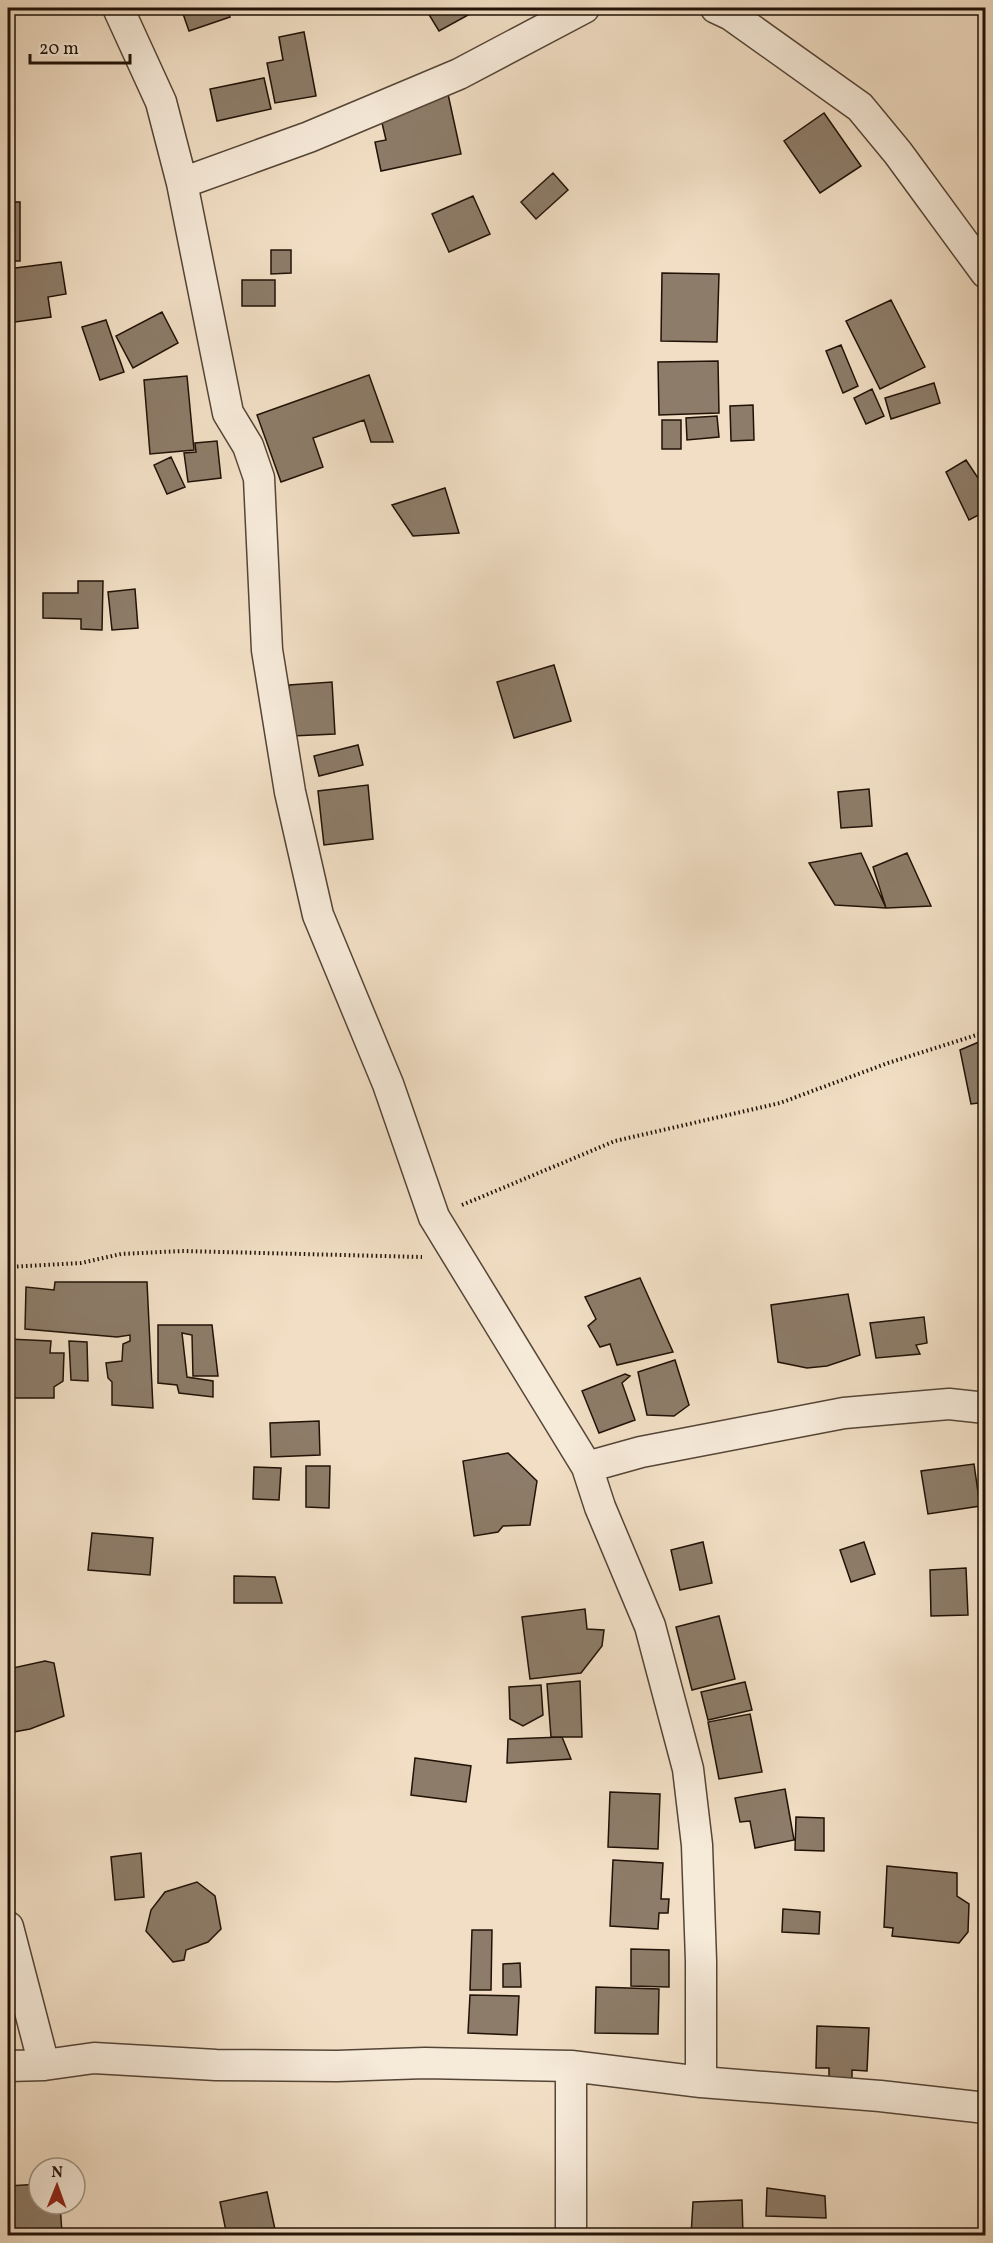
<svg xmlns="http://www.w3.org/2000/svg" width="993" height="2243" font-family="Vollkorn,serif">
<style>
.building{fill:#8d7c69;stroke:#211207;stroke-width:1.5}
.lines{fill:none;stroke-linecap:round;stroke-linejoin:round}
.street-casing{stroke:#554536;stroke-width:33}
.path{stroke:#211207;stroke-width:4;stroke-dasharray:1.5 3;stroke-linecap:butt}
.street{stroke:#f6ead9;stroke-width:30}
</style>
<rect width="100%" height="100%" fill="#f1dec4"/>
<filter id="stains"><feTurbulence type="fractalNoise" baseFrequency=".00333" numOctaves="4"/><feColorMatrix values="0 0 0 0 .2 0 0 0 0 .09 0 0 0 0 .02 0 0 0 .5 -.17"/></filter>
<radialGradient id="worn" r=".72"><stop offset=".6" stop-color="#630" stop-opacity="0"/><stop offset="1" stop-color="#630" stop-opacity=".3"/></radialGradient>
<!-- building -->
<path class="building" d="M181,8H226L230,17L189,31Z
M425,8H478L479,9L439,31Z
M304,32L316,96L275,103L267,63L283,60L279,37Z
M264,78L271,109L217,121L210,89Z
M448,94L461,154L381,171L375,142L386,140L379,110Z
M824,113L861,166L820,193L784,141Z
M553,173L568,190L536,219L521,202Z
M473,196L490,234L449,252L432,214Z
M8,202H20V261H8Z
M271,250H291V273L271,274Z
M61,262L66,294L48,297L51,317L8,323V269Z
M662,273L719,274L717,342L661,341Z
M242,280H275V306H242Z
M891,300L925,367L880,389L846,321Z
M162,312L178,343L133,368L116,336Z
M106,320L124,372L100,380L82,327Z
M841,345L858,386L843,393L826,351Z
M718,361L719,413L659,415L658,362Z
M369,375L393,442H371L364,420L313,438L323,467L281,482L257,415Z
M187,376L194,450L150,454L144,380Z
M934,383L940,403L891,419L885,398Z
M872,389L884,416L866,424L854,398Z
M753,405L754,440L731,441L730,406Z
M717,416L719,437L687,440L686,418Z
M662,420H681V449H662Z
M217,441L221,478L188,482L184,453L196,452L195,443Z
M171,457L185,487L167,494L154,465Z
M966,460L986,490V511L969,520L946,472Z
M445,488L459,533L413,536L392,505Z
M78,581H103L102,630L81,629V619L43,618V593H78Z
M135,589L138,628L112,630L108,592Z
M554,665L571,721L514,738L497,682Z
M332,682L335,734L292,736L289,685Z
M358,745L363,765L319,776L314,756Z
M368,785L373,839L324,845L318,791Z
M869,789L872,826L841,828L838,792Z
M861,853L886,908L835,905L809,863Z
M907,853L931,906L886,908L873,867Z
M986,1039V1102L971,1104L960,1050Z
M640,1278L673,1352L617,1365L610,1344L600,1347L588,1326L596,1319L585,1297Z
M55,1282H147L153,1408L112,1405V1382L108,1378L106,1363L122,1361L123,1344L130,1341V1335L117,1337L25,1329L26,1287L54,1290Z
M848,1294L860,1355L827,1366L807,1368L778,1362L771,1305Z
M924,1317L927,1343L916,1345L920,1354L876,1358L870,1323Z
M158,1325H212L218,1376H193L192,1335L182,1333L187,1377L213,1381V1397L179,1393L177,1385L158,1383Z
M8,1339L51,1341L50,1353H64L63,1381L54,1387V1398H8Z
M69,1341L87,1342L88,1381L71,1380Z
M675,1360L689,1405L674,1416L647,1415L638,1372Z
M625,1374L630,1376L622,1383L635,1420L599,1433L582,1391Z
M319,1421L320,1455L271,1457L270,1423Z
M508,1453L537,1481L530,1525L503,1526L498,1532L474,1536L463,1461Z
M974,1464L980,1506L928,1514L921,1471Z
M306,1466H330L329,1508L306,1507Z
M254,1467L281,1468L279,1500L253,1499Z
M92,1533L153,1538L150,1575L88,1570Z
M703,1542L712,1583L680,1590L671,1550Z
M864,1542L875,1574L851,1582L840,1550Z
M966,1568L968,1615L931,1616L930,1570Z
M234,1576L275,1577L282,1603H234Z
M585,1609L587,1629L604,1630L602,1646L581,1673L530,1679L522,1617Z
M719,1616L735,1679L692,1690L676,1627Z
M45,1661L54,1663L64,1716L30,1729L8,1733V1669Z
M580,1681L582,1737H551L547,1684Z
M745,1682L752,1710L708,1720L701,1692Z
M541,1685L543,1715L523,1726L510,1719L509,1687Z
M750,1714L762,1772L719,1779L708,1722Z
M562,1737L571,1759L507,1763L508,1739Z
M415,1758L471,1766L466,1802L411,1795Z
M785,1789L794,1840L755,1848L750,1821L740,1822L735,1798Z
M610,1792L660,1794L658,1849L608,1847Z
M796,1817L824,1818V1851L795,1850Z
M141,1853L144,1897L115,1900L111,1857Z
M613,1860L663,1863L661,1899H669L668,1913H659L658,1929L610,1926Z
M887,1866L957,1873V1896L969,1904L968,1932L959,1943L892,1936L893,1928L884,1927Z
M197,1882L215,1896L221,1929L208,1942L186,1950L184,1960L173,1962L146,1931L151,1910L165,1892Z
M783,1909L820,1912L819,1934L782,1932Z
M472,1930H492L491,1990H470Z
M631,1949L669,1950V1987L631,1986Z
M520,1963L521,1987H503V1964Z
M596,1987L659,1989L658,2034L595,2033Z
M470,1995L519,1996L517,2035L468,2033Z
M817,2026L869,2028L867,2071L852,2070V2079L829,2078V2068H816Z
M39,2184V2204H60L62,2233L12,2235L9,2186Z
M767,2188L825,2196L826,2218L766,2216Z
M267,2192L276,2234L227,2236L220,2202Z
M742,2200L743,2236H691L693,2202Z
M961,2229H986V2236H961Z"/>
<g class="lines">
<defs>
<path id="street" d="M118,8L161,102L182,183L228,413L248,446L259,478L267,650L290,792L318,915L388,1084L434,1217L587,1467L600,1507L650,1626L688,1769L697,1845L701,1961V2082
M716,8L731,15L860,107L898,153L986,273
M182,183L309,137L459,74L584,8
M587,1467L641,1452L844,1413L949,1404L986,1408
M8,1927L44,2065
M8,2066L44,2065L94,2058L216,2065L337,2066L425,2063L571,2066L701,2082L880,2096L986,2108
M571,2066V2236"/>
</defs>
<!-- street casing -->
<use href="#street" class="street-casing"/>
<!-- path -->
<path class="path" d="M462,1205L615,1141L780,1103L888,1063L986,1032
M8,1267L81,1263L121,1254L182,1251L422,1257"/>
<!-- street -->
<use href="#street" class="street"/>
</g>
<!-- margin -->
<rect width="993" height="2243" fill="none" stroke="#f1dec4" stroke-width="30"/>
<rect x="9" y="9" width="975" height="2225" fill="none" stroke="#211207" stroke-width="3"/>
<rect x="15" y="15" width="963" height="2213" fill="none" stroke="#211207" stroke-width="1.5"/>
<!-- north arrow -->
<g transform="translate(57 2186) rotate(1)"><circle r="28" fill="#f6ead9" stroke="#a19485" stroke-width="1.5"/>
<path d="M0-4.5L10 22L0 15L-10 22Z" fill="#8f2418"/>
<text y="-9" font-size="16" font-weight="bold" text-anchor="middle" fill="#211207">N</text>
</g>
<!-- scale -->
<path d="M30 54v9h100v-9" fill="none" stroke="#211207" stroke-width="3"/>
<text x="39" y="54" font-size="18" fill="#211207" stroke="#f6ead9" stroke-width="4.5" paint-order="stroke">20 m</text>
<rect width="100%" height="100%" filter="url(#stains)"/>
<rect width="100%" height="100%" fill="url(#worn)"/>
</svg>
